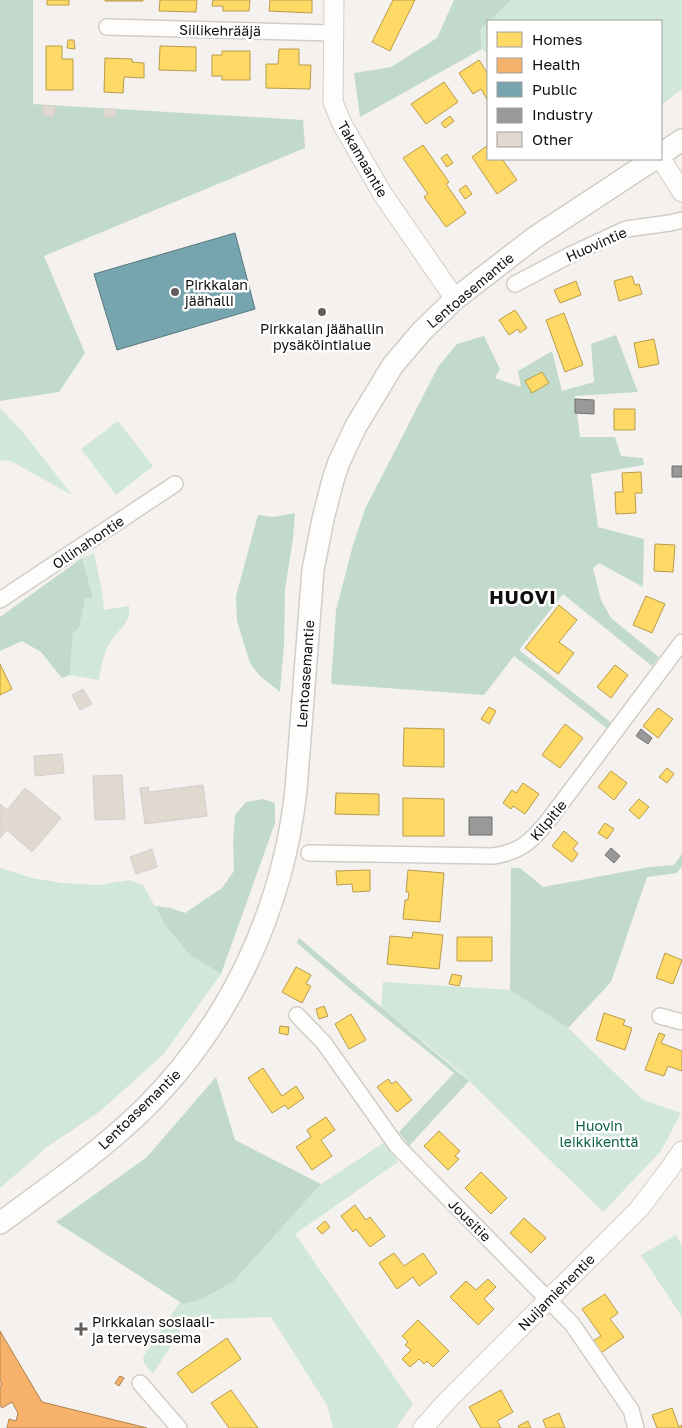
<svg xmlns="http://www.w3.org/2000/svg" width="682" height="1428" font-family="'Golos Text',sans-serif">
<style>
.green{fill:#d0e7d9}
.forest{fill:#c2dacc}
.homes{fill:#ffd966;stroke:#b89c4b}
.health{fill:#f6b26b;stroke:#b1814f}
.public{fill:#76a5af;stroke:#58787e}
.industry{fill:#999;stroke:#70706f}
.building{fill:#e1d8d0;stroke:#d2cfcc}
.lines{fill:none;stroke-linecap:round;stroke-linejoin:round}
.minor-casing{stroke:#d0ceca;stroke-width:18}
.tertiary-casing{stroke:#d0ceca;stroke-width:21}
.secondary-casing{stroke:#d0ceca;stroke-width:24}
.minor{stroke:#fefdfc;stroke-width:15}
.tertiary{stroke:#fefdfc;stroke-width:19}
.secondary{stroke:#fefdfc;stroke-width:21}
.poi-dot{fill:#615e5c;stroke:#fff;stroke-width:2}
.labels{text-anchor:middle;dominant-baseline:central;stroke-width:5;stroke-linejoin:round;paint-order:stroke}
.street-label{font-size:14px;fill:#110f0d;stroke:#fff}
.poi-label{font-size:14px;fill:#110f0d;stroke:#fff;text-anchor:start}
.park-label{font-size:14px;fill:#0c6143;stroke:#fff}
.district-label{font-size:19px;font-weight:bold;letter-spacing:1px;fill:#110f0d;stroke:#fff}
</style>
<rect width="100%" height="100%" fill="#f5f1ee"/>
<!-- green -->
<path class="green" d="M511,0H682V89L661,105V21H489Z
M488,22V55L482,49L480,30Z
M0,408L22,431L72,495L11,461L0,460Z
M118,421L153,466L116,495L81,449Z
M94,553L102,591L104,610L129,606C131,625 118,628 110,643C103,654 101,667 99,680L70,675L73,633L79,628L85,599L93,596L82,558Z
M0,868L32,878L62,883L99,885L130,880L144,886L164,924L190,955L221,974L163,1055L99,1112L47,1147L0,1188Z
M383,982L510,990L568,1028L643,1100L681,1113L661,1151L603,1212L458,1070L381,1007Z
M385,1142L398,1162L295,1234L413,1404L396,1428H333L327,1405L271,1317L187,1320L153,1374L144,1363L143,1357L180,1302L183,1304L233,1282L321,1184Z
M676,1235L682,1246V1317L641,1255Z"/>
<!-- forest -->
<path class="forest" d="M0,0H33V104L303,120L305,148L44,256L85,353L59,392L0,401Z
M454,0H511L480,30L482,49L360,117L354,73L391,67L437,38Z
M616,335L638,392L575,396L580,437H615L621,456L643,458L644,465L591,474L598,527L644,539L643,587L599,563L593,568L601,600L611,618L659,657L652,666L563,594L519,650L613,724L609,730L514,656L484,695L331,684L336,610L353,545L365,509L438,367L457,344L484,336L500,369L495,378L521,387L518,371L552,351L562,391L594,382L591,344Z
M295,513L293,539L285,589L284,644L280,692L260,676L250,663L237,621L236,596L258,515L273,517Z
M82,558L93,597L85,599L79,628L73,633L70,675L62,678L41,652L22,641L0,651V617Z
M263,799L275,803V823L221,974L190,955L164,924L155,906L171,908L185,913L222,888L234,871L233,841L235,815L246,802Z
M682,854V866L677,873L647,877L611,982L568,1028L510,990L511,868H520L543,887L650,867L674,865Z
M299,938L469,1081L409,1146L399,1132L454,1073L354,992L297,943Z
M216,1077L235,1140L321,1184L233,1282L199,1300L183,1304L56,1222L147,1157Z"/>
<!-- homes -->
<path class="homes" d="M47,0H69V5H47Z
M105,0H143V1H105Z
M160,0H197L196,12L159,11Z
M213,0H250L249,11H223V6H212Z
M270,0H312V13L269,11Z
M393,0H415L390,51L372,42Z
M68,40H74L75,49L67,48Z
M46,46H62V59H73V90H46Z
M160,46L196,47V71L159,70Z
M279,49H299V65H311L310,89L266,88V64H278Z
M222,51H250V80H222V76H212V55H222Z
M105,58L132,59V62L144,63V78L124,77L123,93L104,92Z
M479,60L488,74V101L481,89L473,94L459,73Z
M444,82L458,102L426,124L411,104Z
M450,116L454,121L445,128L441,123Z
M423,145L449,182L446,184L466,213L446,227L424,197L428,194L403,158Z
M488,145V159H502L517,180L497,194L472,157Z
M447,154L453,163L447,167L441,158Z
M466,185L472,194L465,199L459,190Z
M632,276L635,285L639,284L642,294L619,301L614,281Z
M576,281L581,295L560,303L554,290Z
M515,310L527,328L520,333L518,329L509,335L499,320Z
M564,313L583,365L565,372L546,320Z
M654,339L659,364L639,368L634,343Z
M542,372L549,383L532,393L525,381Z
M614,409H635V430H614Z
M641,472L642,493H635L636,513L616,514L615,492H623L622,473Z
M655,544L675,545L673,572L654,571Z
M646,596L665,604L652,633L633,625Z
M559,605L577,620L559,642L574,653L558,674L525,648Z
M0,664L12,689L0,695Z
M615,665L628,675L611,698L597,687Z
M489,707L496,711L489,724L481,719Z
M658,708L673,719L658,738L643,726Z
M565,724L583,738L560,768L542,755Z
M404,728L444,729V767L403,766Z
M667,768L674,774L667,783L659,777Z
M611,771L627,783L614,800L598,787Z
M523,783L539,794L525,814L513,806L511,809L503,803L512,790L516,793Z
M336,793L379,794V815L335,814Z
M403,798L444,799V836H403Z
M639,799L649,807L639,819L629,810Z
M605,823L614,829L607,839L598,833Z
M564,831L578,843L573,849L578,854L572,862L552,846Z
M370,870V891L353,892L352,884L337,885L336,871Z
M408,870L444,873L440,922L403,919L405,900H408L409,892H406Z
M413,932L443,935L439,969L387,964L390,936L412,938Z
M457,937H492V961H457Z
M665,953L682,960L673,984L656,978Z
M296,967L311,975L306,984L311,986L302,1003L282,992Z
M452,974L462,976L459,986L449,984Z
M324,1006L328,1016L319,1019L316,1009Z
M604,1013L625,1020L623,1025L632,1028L625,1050L596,1040Z
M351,1014L366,1040L349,1049L335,1024Z
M280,1026L289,1027L288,1035L279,1033Z
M659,1033L665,1035L661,1043L682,1051V1071L668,1066L664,1076L645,1070Z
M263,1068L282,1096L296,1086L304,1098L288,1109L285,1105L272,1113L248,1078Z
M388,1079L392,1084L396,1081L412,1100L397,1112L377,1087Z
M326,1117L335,1130L321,1140L332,1156L312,1170L296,1147L311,1137L307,1130Z
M439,1131L460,1151L455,1156L459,1159L448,1170L424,1146Z
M481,1172L507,1198L491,1214L465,1188Z
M355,1205L366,1220L370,1217L385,1236L370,1247L356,1229L353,1232L341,1216Z
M524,1218L546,1238L531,1253L510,1233Z
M325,1221L330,1227L322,1234L317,1228Z
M394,1253L404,1266L423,1253L437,1273L419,1286L413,1277L397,1289L379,1263Z
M488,1279L496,1287L484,1299L494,1309L478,1325L450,1297L466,1281L476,1290Z
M605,1294L618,1313L610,1319L624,1337L601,1353L593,1341L601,1336L582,1309Z
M418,1320L449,1351L433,1367L427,1361L424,1364L419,1359L410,1367L402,1359L411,1350L405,1345L408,1342L402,1336Z
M227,1338L241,1359L192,1393L177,1373Z
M231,1390L258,1428H229L211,1403Z
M501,1390L513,1412L497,1421L501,1428H481L469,1407Z
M672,1408L679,1427L682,1425V1428H657L652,1415Z
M559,1413L565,1428H546L543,1420Z
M528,1421L531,1428H519L518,1426Z"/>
<!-- health -->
<path class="health" d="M0,1331L42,1402L147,1428H7L9,1419L16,1421L18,1413L12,1402L2,1408L0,1405V1386L2,1384L0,1382Z
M120,1376L124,1378L119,1386L115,1383Z"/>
<!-- public -->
<path class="public" d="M235,233L255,309L117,350L94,274Z"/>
<!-- industry -->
<path class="industry" d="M575,399L594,400V414L575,413Z
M672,466H682V477H672Z
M641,729L652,738L648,744L636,736Z
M469,817H492V835H469Z
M611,848L620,856L614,863L605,855Z"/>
<!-- building -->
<path class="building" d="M44,105L56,107L54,117L42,115Z
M104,109H116V117H104Z
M83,689L92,704L80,710L72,695Z
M62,754L64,773L35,776L34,756Z
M122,775L125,819L95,820L93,776Z
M203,785L207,816L145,824L140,788L148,787L149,792Z
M25,788L61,818L32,852L7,830L0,838V804L7,810Z
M152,849L157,867L136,874L130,857Z"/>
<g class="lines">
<defs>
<path id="minor" d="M107,27L333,33
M515,284L570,255L626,229L670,223L682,220
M0,600L175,484
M309,853L493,856C520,852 531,842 548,821L682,642
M297,1015L324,1043L397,1146L572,1324L631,1410L636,1428
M660,1016L682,1022
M140,1383L179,1428"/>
<path id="tertiary" d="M334,0L333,102L342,124L382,193L455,299
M661,159L682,192
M423,1428L448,1400L639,1209L668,1171L682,1151"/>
<path id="secondary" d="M661,154L682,140
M0,1223C49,1187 101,1151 145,1108C230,1023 283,910 296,790L313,570L323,519L333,480L339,462L356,426L393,365L422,331L455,299L534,238L654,159"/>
</defs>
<!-- minor casing -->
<use href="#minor" class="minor-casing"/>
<!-- tertiary casing -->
<use href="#tertiary" class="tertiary-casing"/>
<!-- secondary casing -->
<use href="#secondary" class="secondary-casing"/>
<!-- minor -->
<use href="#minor" class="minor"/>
<!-- tertiary -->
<use href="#tertiary" class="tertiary"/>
<!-- secondary -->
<use href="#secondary" class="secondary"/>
</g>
<!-- markers -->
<g class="poi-dot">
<circle cx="175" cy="292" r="5"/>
<circle cx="322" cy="312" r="5"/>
<path d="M78.5 1321.5h5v5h5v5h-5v5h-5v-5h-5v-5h5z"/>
</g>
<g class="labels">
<!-- street labels -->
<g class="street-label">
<text transform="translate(220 30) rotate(1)">Siilikehrääjä</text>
<text transform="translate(363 159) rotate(60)">Takamaantie</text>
<text transform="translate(596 244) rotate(-24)">Huovintie</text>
<text transform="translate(470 290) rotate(-40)">Lentoasemantie</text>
<text transform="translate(88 542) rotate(-34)">Ollinahontie</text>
<text transform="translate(305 674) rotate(-86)">Lentoasemantie</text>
<text transform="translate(548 820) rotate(-50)">Kilpitie</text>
<text transform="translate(139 1109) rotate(-44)">Lentoasemantie</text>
<text transform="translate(470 1220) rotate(45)">Jousitie</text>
<text transform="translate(556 1292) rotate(-45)">Nuijamiehentie</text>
</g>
<!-- poi labels -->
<g class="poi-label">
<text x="185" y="284">Pirkkalan<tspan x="185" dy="16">jäähalli</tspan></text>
<text x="322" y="328" text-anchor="middle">Pirkkalan jäähallin<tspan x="322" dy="16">pysäköintialue</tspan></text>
<text x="92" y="1321">Pirkkalan sosiaali-<tspan x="92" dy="16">ja terveysasema</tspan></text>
</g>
<!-- park labels -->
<g class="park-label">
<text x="599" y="1125">Huovin<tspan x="599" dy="16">leikkikenttä</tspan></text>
</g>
<!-- district labels -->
<g class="district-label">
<text x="523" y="596">HUOVI</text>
</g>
</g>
<!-- legend -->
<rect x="487" y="20" width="175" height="140" fill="#ffffff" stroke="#a09f9e"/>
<rect x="497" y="32" width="25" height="15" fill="#ffd966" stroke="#a09f9e"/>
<text x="532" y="45" font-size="15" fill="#110f0d">Homes</text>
<rect x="497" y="58" width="25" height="15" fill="#f6b26b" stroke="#a09f9e"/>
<text x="532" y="70" font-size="15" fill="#110f0d">Health</text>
<rect x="497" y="82" width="25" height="15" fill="#76a5af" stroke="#a09f9e"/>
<text x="532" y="95" font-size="15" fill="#110f0d">Public</text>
<rect x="497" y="108" width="25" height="15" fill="#999999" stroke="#a09f9e"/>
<text x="532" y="120" font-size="15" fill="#110f0d">Industry</text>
<rect x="497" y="132" width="25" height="15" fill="#e1d8d0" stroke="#a09f9e"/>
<text x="532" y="145" font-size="15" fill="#110f0d">Other</text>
</svg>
